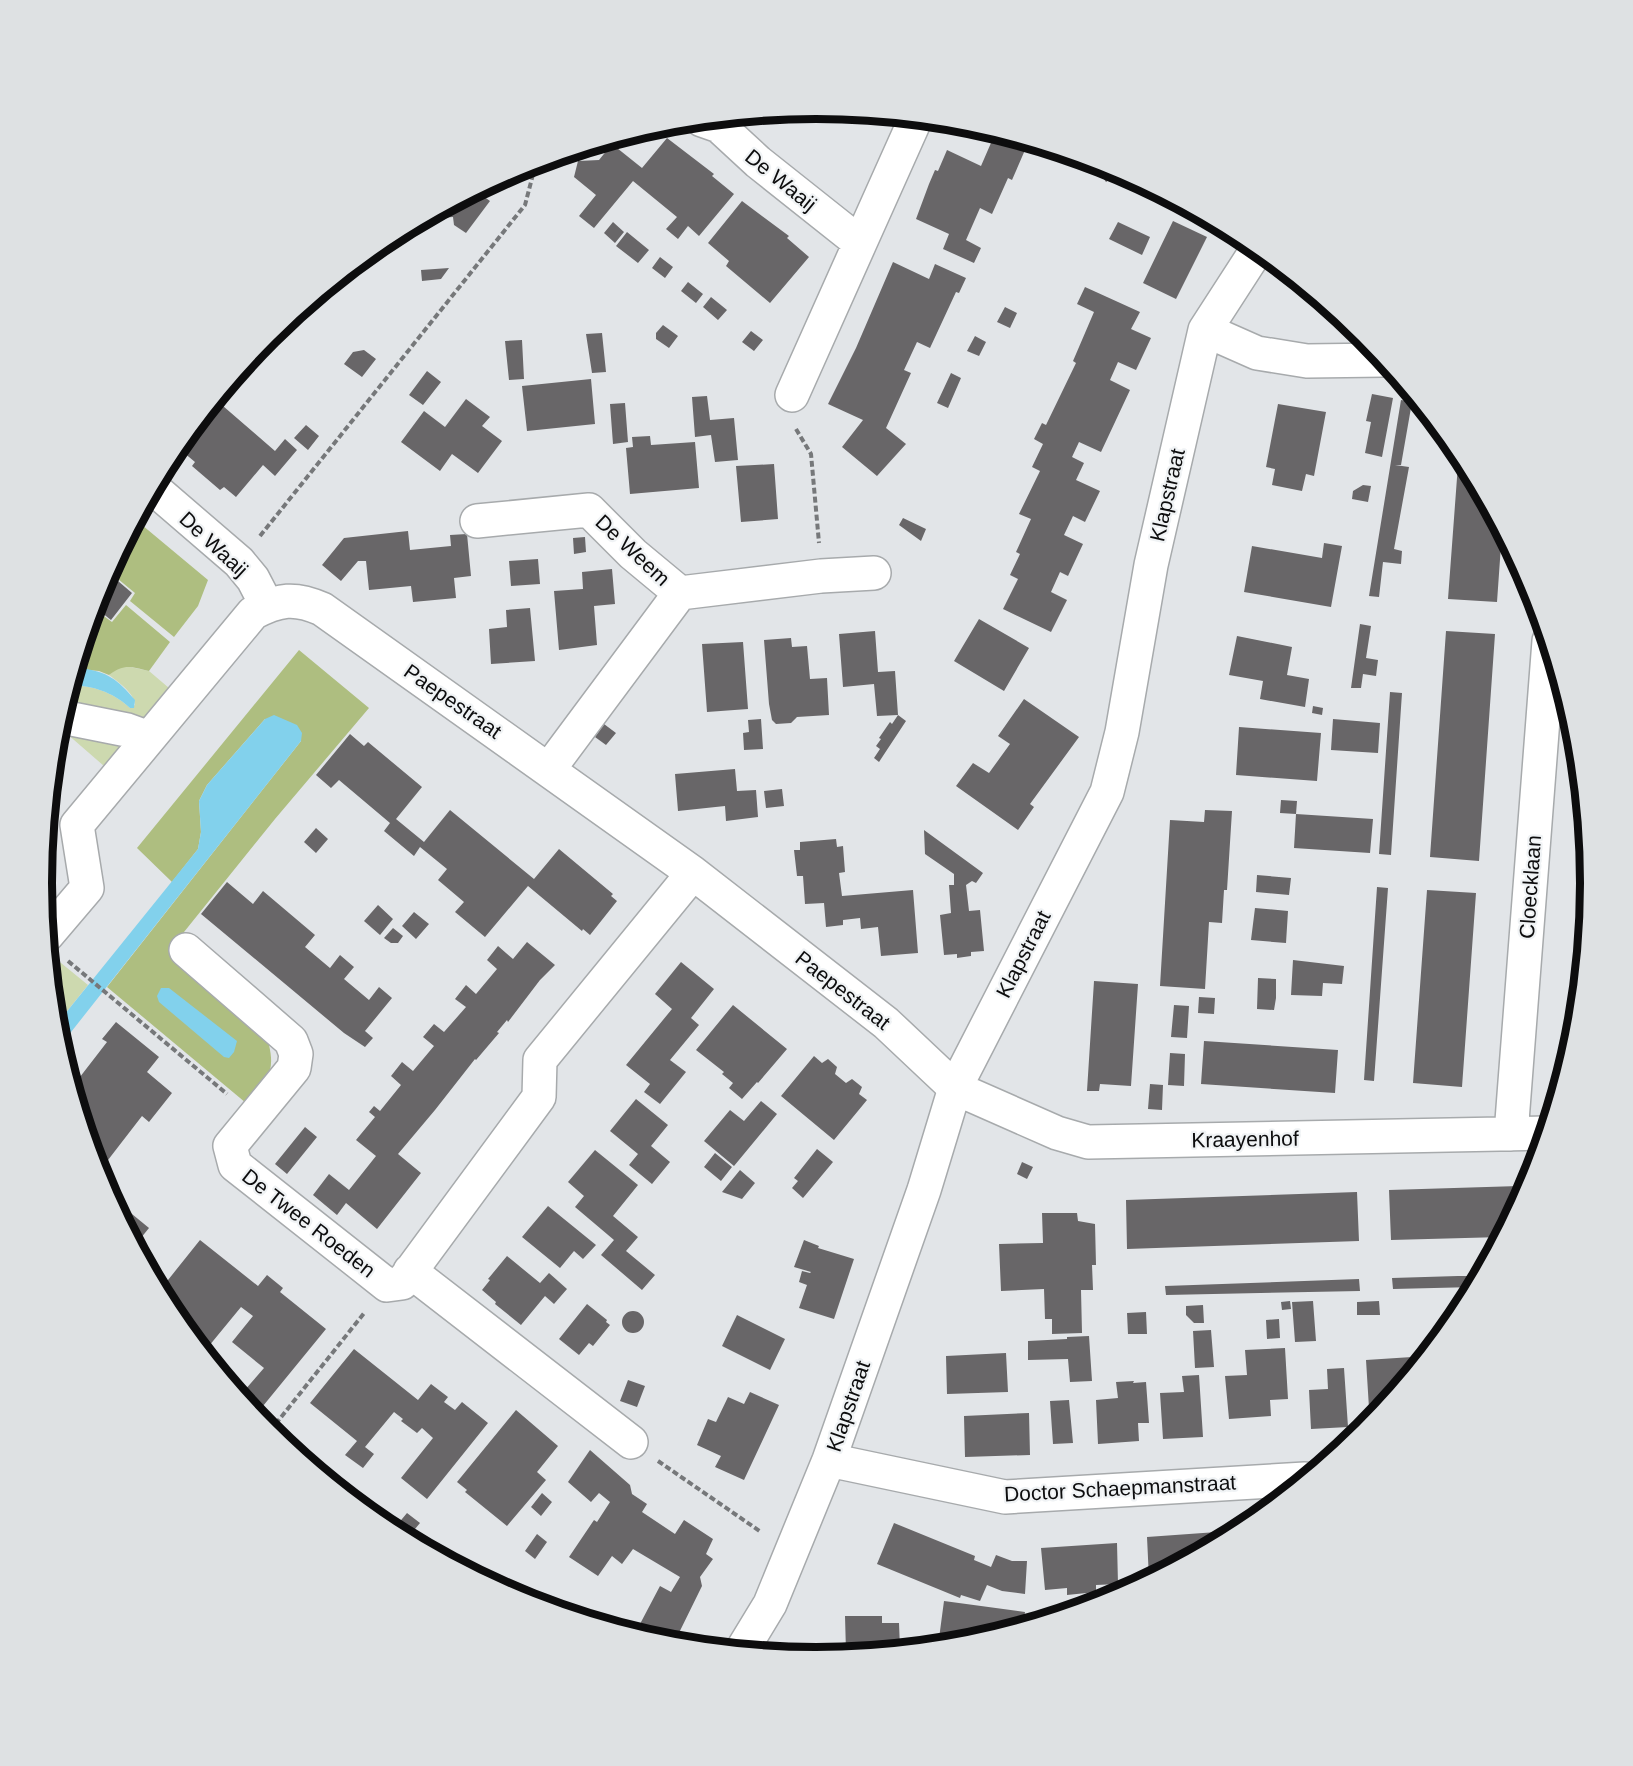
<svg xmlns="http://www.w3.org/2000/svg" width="1633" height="1766" font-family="Arial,sans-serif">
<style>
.green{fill:#cdd9af}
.forest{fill:#aebe80}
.water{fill:#82d1ec}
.building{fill:#686668}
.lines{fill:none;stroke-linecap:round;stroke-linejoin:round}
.minor-casing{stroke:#a7aaac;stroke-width:36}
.path{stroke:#76787a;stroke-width:4;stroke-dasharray:6 3;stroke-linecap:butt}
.minor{stroke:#fff;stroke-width:33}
.labels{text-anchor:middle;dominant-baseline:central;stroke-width:4.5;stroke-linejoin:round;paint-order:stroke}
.street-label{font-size:21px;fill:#0d0d0e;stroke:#f0f3f5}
.rim{fill:none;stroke:#0d0d0e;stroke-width:8}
</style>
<rect width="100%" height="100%" fill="#e2e5e8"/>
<!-- green -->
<path class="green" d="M126,666L149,671L169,688L141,722L64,710L71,686C91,684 116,694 130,708L135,705C134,692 118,682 109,675L118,668Z
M60,722L110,733L123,744L104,766L66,733L56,746Z
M50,954L88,985L56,1025L49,956Z"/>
<!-- forest -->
<path class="forest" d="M136,520L208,580L198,606L174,637L130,601L135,593L118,579L95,608L101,586Z
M126,605L170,642L149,671C131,667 125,663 109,675L99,671L76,669L94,609L112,622Z
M299,650L369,708L275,819L184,932L269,1045C276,1075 265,1082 246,1103L107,987L301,741L265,719L207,785L199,801L201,832L198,849L172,882L137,848Z"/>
<!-- water -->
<path class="water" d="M81,668C108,672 117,679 135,700L134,708H130C116,694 91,684 71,686L76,669Z
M274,715L297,725L302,733L301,741L60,1046L56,1025L198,849L201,832L199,801L207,785L265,719Z
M161,988H169L237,1041L234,1052L229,1058L224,1057L159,1002L157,996Z"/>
<!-- building -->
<path class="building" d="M972,125L1019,139L1016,146L1025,150L1012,180L1008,178L992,214L980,208L966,240L981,248L974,263L943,249L949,234L916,219L929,184L935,170L938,171L947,150L981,166L994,136Z
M667,138L714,174L712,176L734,194L699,236L688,226L678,239L666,229L677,217L633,181L594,228L579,216L596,195L574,177L578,161L599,160L612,144L642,168Z
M1107,166L1114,168L1118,173L1106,182L1099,172Z
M476,191L490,201L466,233L454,225L453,217L423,219Z
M742,201L789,236L787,238L809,257L770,303L726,266L729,261L708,243Z
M1173,221L1207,237L1176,299L1143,283Z
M613,222L624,232L615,243L604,233Z
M1118,222L1150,237L1142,255L1109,239Z
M627,232L649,250L638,263L616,246Z
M660,257L673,267L665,278L652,268Z
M893,262L929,279L935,264L966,278L959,293L956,292L930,348L917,342L904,370L911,373L886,428L906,444L877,476L842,447L863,420L828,404L856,348Z
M449,268L441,279L422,281L421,270Z
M688,282L703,294L696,303L681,291Z
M1085,287L1140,312L1131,329L1151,338L1136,370L1118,362L1110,380L1130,390L1101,452L1079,442L1072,457L1084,463L1076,480L1100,491L1085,522L1073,516L1064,535L1083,544L1068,576L1060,572L1051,592L1067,600L1051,632L1003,609L1018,579L1010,575L1020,554L1016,552L1031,519L1019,514L1040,471L1032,467L1043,444L1034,439L1042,423L1046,425L1076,363L1073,361L1094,312L1077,304Z
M711,297L727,310L718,320L703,307Z
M1005,307L1017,313L1010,328L997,322Z
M663,325L678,336L669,348L656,339V333Z
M751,331L763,340L754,351L742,342Z
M602,333L606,372L592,373L586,334Z
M975,336L986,342L979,356L967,351Z
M522,340L524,379L509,380L505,341Z
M364,350L376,359L362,377L344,364L353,352Z
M242,368L246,372L240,379H233Z
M427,371L441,382L423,405L409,395Z
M951,373L961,378L948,408L937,403Z
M591,379L595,424L527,431L522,386Z
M225,389L232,395L223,406L275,451L285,439L297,450L275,476L263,465L236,497L224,487L220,490L192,466L195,462L183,452L210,420L204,415Z
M1372,394L1393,398L1382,457L1365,453L1371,422L1366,421Z
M707,396L710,420L734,418L738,460L715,462L711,435L695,437L692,397Z
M466,399L490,417L482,426L502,441L478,473L452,454L440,471L401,442L424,411L445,427Z
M1401,400L1412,402L1401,465H1395L1409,467L1394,549L1402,551L1401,564L1383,562L1379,597L1369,596Z
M625,403L628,442L613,444L610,404Z
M1278,404L1326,412L1314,476L1306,474L1302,491L1272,485L1275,469L1266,467Z
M306,425L319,436L308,450L294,438Z
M650,436L651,445L695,442L699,488L630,494L626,448L633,447L632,437Z
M1459,451L1502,531L1497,602L1448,599Z
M774,464L778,519L741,522L736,466Z
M1363,485L1371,486L1368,502L1352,499L1353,491Z
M903,518L926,529L921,541L899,525Z
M408,531L410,550L451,546L450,535L467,534L471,576L454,578L456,598L413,602L411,586L369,590L366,561H358L341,581L322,565L344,538Z
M585,537L586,552L574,554L573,538Z
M1324,543L1342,546L1331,607L1244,592L1252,546L1322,558Z
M538,559L540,584L511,586L509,561Z
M612,569L615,604L594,606L597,645L559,650L554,591L583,589L582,572Z
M118,581L132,593L111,620L96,608Z
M530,608L535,661L491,664L489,629L507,627L506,610Z
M979,619L1029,648L1004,691L954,661Z
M1360,624L1371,626L1366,658L1378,660L1376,676L1363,674L1361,688H1351Z
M875,631L878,672L895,671L898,715L877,716L874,684L843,687L839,634Z
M1446,631L1495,634L1479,861L1430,857Z
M1237,636L1292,647L1287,675L1309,679L1305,707L1260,699L1263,681L1229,675Z
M791,638L792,647L807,646L810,679L827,678L829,715L797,717L791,723L776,724L772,720L769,704L764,640Z
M743,642L748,709L707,712L702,644Z
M1390,692L1402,693L1391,855L1379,854Z
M1024,699L1079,737L1030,804L1034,807L1018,830L956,786L973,763L989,773L1010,744L998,736Z
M1313,706L1323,708L1322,715L1312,713Z
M898,715L906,721L879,762L874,758L880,749L876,746L881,739L879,738L890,722L892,724Z
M761,719L763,749L744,750L743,733L749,732L748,720Z
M1333,719L1380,723L1378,753L1331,750Z
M604,724L616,733L606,745L595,737Z
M1239,727L1321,733L1317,781L1236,775Z
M350,734L364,746L368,742L422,787L396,819L424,842L450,810L534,879L559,849L613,894L611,896L617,901L590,935L583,929L582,931L528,886L485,937L455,912L464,902L438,880L447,869L420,847L414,856L384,831L390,823L339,780L331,788L316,775Z
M735,769L737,791L756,790L758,817L726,821L725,806L678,811L675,774Z
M782,789L784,806L766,808L764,791Z
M1281,800L1297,801L1296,814L1373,819L1370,853L1294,848L1296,814L1280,813Z
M1205,810L1232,811L1227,890H1224L1222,923L1209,922L1205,989L1160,986L1170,820L1204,822Z
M316,828L328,839L316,853L304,842Z
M924,830L983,873L976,883L972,881L966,885L969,911L980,910L984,951L971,952V956L957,958V954L944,955L940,915L951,913L949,885H954V874L925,854Z
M836,839L837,847L843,846L845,872L839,873L842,896L913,890L918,953L881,956L878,927L861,929L860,918L843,920V925L826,927L824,903L805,904L803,876H797L794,850H800V842Z
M1257,875L1291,878L1289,895L1256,892Z
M227,882L253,904L263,891L315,935L305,947L330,968L340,955L354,967L344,979L369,1000L379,987L392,998L365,1031L373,1038L365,1047L344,1033L201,914Z
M1582,884H1591L1576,1034L1572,1048Z
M1377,887L1388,888L1374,1081L1364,1080Z
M1427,890L1476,893L1462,1087L1413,1083Z
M378,905L393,919L380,935L364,921Z
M1255,908L1288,911L1286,943L1251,940Z
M414,912L429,924L416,939L402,926Z
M393,928L403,936L398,943H391L384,938Z
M527,942L555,965L540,980L508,1022L507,1020L497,1032L499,1033L476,1060L475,1059L435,1110L398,1154L421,1173L377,1229L346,1203L337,1215L313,1195L329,1174L349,1190L376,1156L356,1140L375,1117L369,1112L374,1106L380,1111L401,1085L391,1076L402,1062L413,1071L434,1046L423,1037L434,1024L444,1032L466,1007L455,999L466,985L476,994L497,969L487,960L498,946L513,959Z
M1293,960L1344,966L1342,984L1323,983L1322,996L1291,995Z
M681,962L714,989L691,1018L699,1025L670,1060L686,1072L660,1104L644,1092L650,1084L626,1065L672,1009L655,994Z
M1258,978L1276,979V998L1274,1010L1257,1009Z
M1094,981L1138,984L1131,1086L1100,1084L1099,1091H1087Z
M1199,997L1215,998L1214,1014L1198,1013Z
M733,1005L787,1049L758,1083L757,1082L742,1099L729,1088L733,1083L722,1074L724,1072L696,1050Z
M1174,1005L1189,1006L1187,1038L1171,1037Z
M116,1022L159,1057L147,1072L172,1093L149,1122L142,1116L108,1160L91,1146L73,1086L107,1042L102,1039Z
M1204,1041L1338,1050L1335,1093L1201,1084Z
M1170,1053L1185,1054L1184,1086L1168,1085Z
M814,1056L822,1063L828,1059L837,1067L835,1074L846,1083L852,1079L862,1087L859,1094L867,1100L834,1140L781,1096Z
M1150,1084L1163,1085L1162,1110L1148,1109Z
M636,1099L668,1125L651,1146L670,1162L652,1184L629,1165L638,1154L610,1131Z
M761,1101L777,1114L734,1166L704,1141L730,1110L744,1121Z
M305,1127L317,1137L287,1174L275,1164Z
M817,1149L833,1162L803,1198L792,1188L798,1181L794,1178Z
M595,1150L638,1185L613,1216L638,1237L626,1251L655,1275L642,1290L601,1255L614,1240L575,1207L584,1196L568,1182Z
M715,1153L732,1167L721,1181L704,1167Z
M1022,1162L1033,1167L1027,1179L1017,1174Z
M740,1170L755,1183L742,1199L722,1192Z
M1519,1186H1529L1502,1237L1391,1240L1389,1190Z
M1357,1192L1359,1241L1127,1249L1126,1200Z
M110,1196L149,1228L136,1244Z
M548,1206L596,1245L583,1259L574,1251L560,1268L522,1237Z
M1042,1213H1077L1078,1221L1095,1224L1096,1265H1092L1093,1290H1081L1082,1333L1052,1334V1319H1045L1044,1289L1001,1291L999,1244L1043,1243Z
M200,1240L258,1286L267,1275L283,1288L280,1292L326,1329L263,1406L244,1391L264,1368L232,1342L253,1316L241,1307L204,1352L172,1313L160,1290Z
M804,1240L819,1246L818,1248L854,1259L834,1319L799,1308L807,1285L799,1282L802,1271L810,1273L811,1272L794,1267Z
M138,1249L158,1264L151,1273Z
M507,1256L540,1283L549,1273L567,1289L554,1304L545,1296L521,1325L495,1304L496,1302L482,1290L490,1280L488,1279Z
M1458,1276H1481L1475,1287L1393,1289L1392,1278Z
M1359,1279L1360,1291L1166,1295L1165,1286Z
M1290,1301L1291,1309L1282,1310L1281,1302Z
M1313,1301L1316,1341L1295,1342L1292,1302Z
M1379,1301L1380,1315H1357V1302Z
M587,1304L607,1320L606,1322L610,1325L593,1346L589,1343L579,1355L559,1339Z
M1203,1305L1204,1323H1194L1186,1315V1306Z
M622 1322a11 11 0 1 1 22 0a11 11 0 1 1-22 0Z
M1146,1312L1147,1334H1128L1127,1313Z
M737,1315L785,1339L770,1370L722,1346Z
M1279,1319L1280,1338L1267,1339L1266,1320Z
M1211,1330L1214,1367L1195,1368L1193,1331Z
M1089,1336L1092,1381L1070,1382L1068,1359L1028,1360V1341L1067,1339V1337Z
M1285,1348L1288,1399L1270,1400L1271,1416L1229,1419L1225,1376L1247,1375L1245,1350Z
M354,1349L418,1400L431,1384L448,1397L444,1402L455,1410L462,1402L488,1423L427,1499L401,1478L433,1438L422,1428L417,1433L401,1421L403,1419L394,1412L365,1447L374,1454L363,1468L345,1455L357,1441L310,1403Z
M1006,1353L1008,1392L947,1394L946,1356Z
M1412,1357V1361L1422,1360L1370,1424L1366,1360Z
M1344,1368L1348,1427L1311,1429L1309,1390L1328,1389L1327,1369Z
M1199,1375L1203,1437L1163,1439L1160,1393L1184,1392L1182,1376Z
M628,1380L645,1386L637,1407L620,1401Z
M1134,1381L1133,1383L1146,1382L1149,1423H1138L1139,1441L1098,1444L1096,1400L1118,1398L1116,1382Z
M750,1392L779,1405L744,1480L715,1467L721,1456L697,1445L708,1419L716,1422L728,1397L744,1404Z
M1069,1400L1073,1443L1053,1444L1050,1401Z
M516,1410L558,1446L537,1472L546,1480L507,1526L465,1492L467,1490L457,1482Z
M1029,1413L1030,1455L965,1457L964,1416Z
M590,1450L630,1485L632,1494L647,1504L642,1512L675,1534L684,1520L713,1539L706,1554L713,1559L700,1577L702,1586L674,1643H669L640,1624L660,1586L671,1592L680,1577L633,1549L622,1564L612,1556L598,1576L569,1557L594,1520L597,1522L610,1502L599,1493L591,1502L568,1482Z
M542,1493L552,1502L541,1516L531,1507Z
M407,1513L420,1523L410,1535L397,1525Z
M894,1523L975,1556L974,1560L991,1567L996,1555L1012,1561H1027L1025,1594L1002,1591L987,1585L980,1601L961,1595L960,1598L877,1564Z
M1217,1532L1218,1543L1149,1579L1147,1537Z
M537,1534L547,1542L535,1559L525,1551Z
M1117,1543L1118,1584L1096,1585V1592L1067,1595V1588L1045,1590L1041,1548Z
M944,1601L1025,1612L1023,1626L967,1643L938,1646Z
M1030,1615L1046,1616V1619L1028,1624Z
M845,1616H882V1623H899L900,1649L846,1652Z"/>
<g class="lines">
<defs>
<path id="minor" d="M702,120L719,126L758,162L860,243L916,118
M1205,330L1257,353L1307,361L1384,360
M792,395L860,243
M153,488L239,562L253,579L267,606
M477,521L589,510L633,554L680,593
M62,717L127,730L149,738
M549,769L680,593L821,576L874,573
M47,935L87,888L77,825L253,613C279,599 295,597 322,609L693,873L886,1023L955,1088L1057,1133L1088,1142L1546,1133
M186,950L291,1041L296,1054L294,1068L230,1146L235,1165L387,1285L402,1283L539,1097L540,1060L693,873
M1511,1134L1549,641
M410,1271L631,1442
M829,1460L1005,1497L1305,1479
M742,1650L770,1604L829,1460L924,1190L955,1088L1107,792L1122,732L1151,565L1205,330L1258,248"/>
</defs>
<!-- minor casing -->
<use href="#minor" class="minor-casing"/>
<!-- path -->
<path class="path" d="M796,429L811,454L819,543
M260,536L525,205L536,163
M68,961L227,1094
M270,1431L365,1312
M658,1461L761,1532"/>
<!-- minor -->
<use href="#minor" class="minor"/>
</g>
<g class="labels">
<!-- street labels -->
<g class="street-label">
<text transform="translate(781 180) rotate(39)">De Waaij</text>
<text transform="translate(1167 495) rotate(-77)">Klapstraat</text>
<text transform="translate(214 544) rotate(43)">De Waaij</text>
<text transform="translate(633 550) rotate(43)">De Weem</text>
<text transform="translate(453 701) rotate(35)">Paepestraat</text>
<text transform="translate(1530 887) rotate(-86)">Cloecklaan</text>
<text transform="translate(1023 954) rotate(-63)">Klapstraat</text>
<text transform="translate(843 990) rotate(38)">Paepestraat</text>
<text transform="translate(1245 1139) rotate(-1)">Kraayenhof</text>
<text transform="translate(309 1223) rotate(38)">De Twee Roeden</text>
<text transform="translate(848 1406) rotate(-71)">Klapstraat</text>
<text transform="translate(1120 1488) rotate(-3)">Doctor Schaepmanstraat</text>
</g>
</g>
<!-- crop -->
<path d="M0 0H1633V1766H0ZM52 883a764 764 0 1 1 1528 0a764 764 0 1 1-1528 0Z" fill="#dee1e3" fill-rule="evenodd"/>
<path class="rim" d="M52 883a764 764 0 1 1 1528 0a764 764 0 1 1-1528 0Z"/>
</svg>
